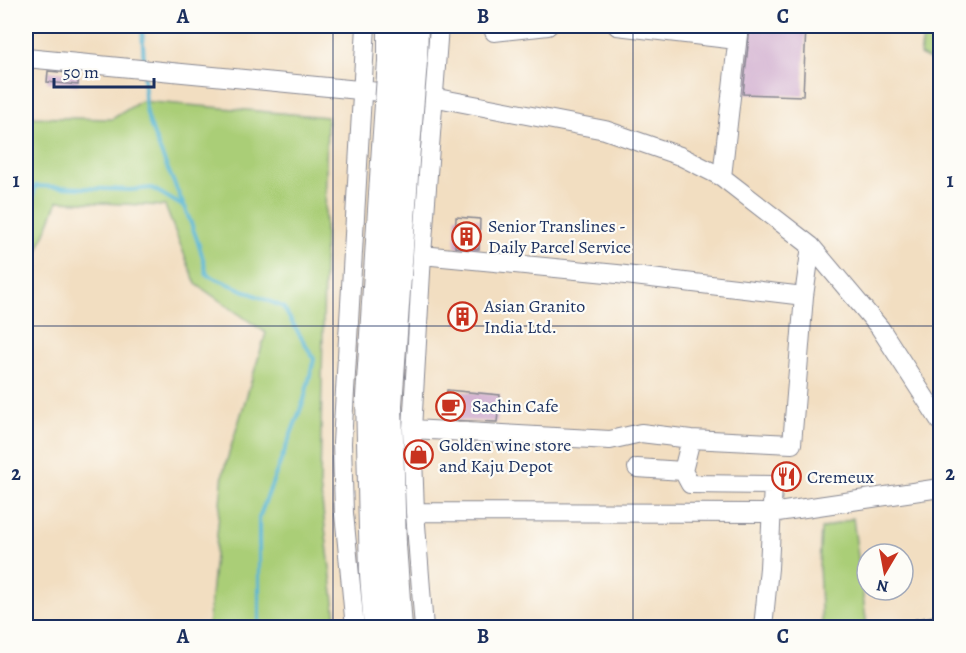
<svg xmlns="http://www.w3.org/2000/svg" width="966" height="653" font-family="Alegreya,serif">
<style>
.green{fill:#aace77;stroke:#627e6a;stroke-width:1.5}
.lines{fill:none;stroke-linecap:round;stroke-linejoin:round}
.stream{stroke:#55b5d3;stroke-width:4}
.building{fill:#caa2c9}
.minor-casing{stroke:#868690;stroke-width:20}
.highway-casing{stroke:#868690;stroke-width:28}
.minor{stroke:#fff;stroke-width:18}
.highway{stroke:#fff;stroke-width:26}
.highway-bridge-casing{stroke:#868690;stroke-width:28;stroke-linecap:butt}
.highway-bridge{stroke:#fff;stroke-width:26}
.grid{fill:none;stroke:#1b2f5e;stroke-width:1.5;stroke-opacity:0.55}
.labels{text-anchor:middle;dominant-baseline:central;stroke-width:4.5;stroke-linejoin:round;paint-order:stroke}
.poi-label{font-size:18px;fill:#1b2f5e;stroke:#fdfcf7;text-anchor:start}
.neatline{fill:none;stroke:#1b2f5e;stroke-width:2}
.grid-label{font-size:20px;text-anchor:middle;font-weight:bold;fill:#1b2f5e}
</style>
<rect width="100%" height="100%" fill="#fdfcf7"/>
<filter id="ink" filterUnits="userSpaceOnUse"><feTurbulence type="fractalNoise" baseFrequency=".0167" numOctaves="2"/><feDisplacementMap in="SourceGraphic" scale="12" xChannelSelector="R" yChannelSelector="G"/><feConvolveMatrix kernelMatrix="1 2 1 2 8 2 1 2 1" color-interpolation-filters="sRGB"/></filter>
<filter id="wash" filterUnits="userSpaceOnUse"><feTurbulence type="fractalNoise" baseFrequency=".008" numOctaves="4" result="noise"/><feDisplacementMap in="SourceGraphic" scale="24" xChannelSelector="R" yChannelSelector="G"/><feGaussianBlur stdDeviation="1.35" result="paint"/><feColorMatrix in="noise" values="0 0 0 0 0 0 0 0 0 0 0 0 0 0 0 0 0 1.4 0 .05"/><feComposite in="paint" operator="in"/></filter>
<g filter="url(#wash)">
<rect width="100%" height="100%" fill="#f2dec1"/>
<!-- green -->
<path class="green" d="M925,26H940V65L920,55Z
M141,101L327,117L320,485L337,627H208L223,473L266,333L196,284L165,206L58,201L32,265L26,263V117L112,119Z
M853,518L867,627H822L819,566L821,529Z"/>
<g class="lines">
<!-- stream -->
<path class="stream" d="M142,26L144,64
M144,76C145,89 144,105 148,118C165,171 195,219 207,275L283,307L314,359L304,400L259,518V628
M26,241L35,186L130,190L152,188L186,208"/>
</g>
<g id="blocks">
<!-- building -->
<path class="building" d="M750,26H806L803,96L743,94Z
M48,71L79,74L78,85L47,82Z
M456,217L480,219L479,249L455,247Z
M459,307L471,310L468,326L456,323Z
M447,390L500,395L497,422L444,420Z"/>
</g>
</g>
<g filter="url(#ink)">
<use href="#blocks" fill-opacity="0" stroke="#868690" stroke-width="1.5"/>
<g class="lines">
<defs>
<path id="minor" d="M617,26L737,40
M494,32L548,26
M26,58L432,97L605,130L680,156L722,177L811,246L880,328L940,421
M722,177L739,26
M422,255L617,274L804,296L811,246
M412,429L610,440L641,433L691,439L792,444L804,296
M637,468L683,471L691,439
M683,471L690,484L773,485L769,568L763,628
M415,512L771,513L940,488
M355,628L344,513L342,443L366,26
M424,628L415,512L412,429L422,255L439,26
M917,628L940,624"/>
<path id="highway" d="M391,61V26
M414,61L415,26
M377,628L373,574L369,397L385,147
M399,628L393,545L389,405L407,147"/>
</defs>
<!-- minor casing -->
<use href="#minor" class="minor-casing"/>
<!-- highway casing -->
<use href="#highway" class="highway-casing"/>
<!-- minor -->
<use href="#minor" class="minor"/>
<!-- highway -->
<use href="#highway" class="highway"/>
<defs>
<path id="highway-bridge" d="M385,147L391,61
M407,147L414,61"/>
</defs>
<!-- highway-bridge casing -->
<use href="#highway-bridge" class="highway-bridge-casing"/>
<!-- highway-bridge -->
<use href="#highway-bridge" class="highway-bridge"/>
</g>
</g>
<!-- grid -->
<path class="grid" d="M333,26V628M633,26V628M26,326H940"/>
<!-- icons -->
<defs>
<symbol id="building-ring" viewBox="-11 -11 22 22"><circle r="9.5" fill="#fdfcf7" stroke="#c8321e" stroke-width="1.5"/><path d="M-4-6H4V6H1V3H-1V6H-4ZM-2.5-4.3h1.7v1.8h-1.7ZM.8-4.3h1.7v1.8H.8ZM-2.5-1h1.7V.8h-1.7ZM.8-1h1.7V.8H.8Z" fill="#c8321e"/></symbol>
<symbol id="cafe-ring" viewBox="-11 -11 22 22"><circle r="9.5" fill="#fdfcf7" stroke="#c8321e" stroke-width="1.5"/><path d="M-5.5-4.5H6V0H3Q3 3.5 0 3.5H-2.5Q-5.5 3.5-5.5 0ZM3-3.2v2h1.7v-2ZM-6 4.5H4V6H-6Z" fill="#c8321e"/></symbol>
<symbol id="shop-ring" viewBox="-11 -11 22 22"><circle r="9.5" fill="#fdfcf7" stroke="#c8321e" stroke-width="1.5"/><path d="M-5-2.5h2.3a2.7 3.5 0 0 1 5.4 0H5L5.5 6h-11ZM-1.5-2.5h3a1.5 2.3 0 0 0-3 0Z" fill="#c8321e"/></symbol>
<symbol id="restaurant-ring" viewBox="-11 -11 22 22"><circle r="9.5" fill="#fdfcf7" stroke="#c8321e" stroke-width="1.5"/><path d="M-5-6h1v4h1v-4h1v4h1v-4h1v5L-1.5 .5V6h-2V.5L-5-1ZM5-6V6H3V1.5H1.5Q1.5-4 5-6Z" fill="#c8321e"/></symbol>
</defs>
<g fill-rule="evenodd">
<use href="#building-ring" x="450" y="220" width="33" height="33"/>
<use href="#building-ring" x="446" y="300" width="33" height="33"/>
<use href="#cafe-ring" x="434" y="390" width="33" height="33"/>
<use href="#shop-ring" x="402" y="438" width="33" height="33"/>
<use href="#restaurant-ring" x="770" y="460" width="33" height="33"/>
</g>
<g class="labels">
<!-- poi labels -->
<g class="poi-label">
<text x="488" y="226">Senior Translines -<tspan x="488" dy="21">Daily Parcel Service</tspan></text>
<text x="484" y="306">Asian Granito<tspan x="484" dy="21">India Ltd.</tspan></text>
<text x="472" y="406">Sachin Cafe</text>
<text x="439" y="445">Golden wine store<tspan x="439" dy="21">and Kaju Depot</tspan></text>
<text x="807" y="477">Cremeux</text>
</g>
</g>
<!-- margin -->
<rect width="966" height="653" fill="none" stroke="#fdfcf7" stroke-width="66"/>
<!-- north arrow -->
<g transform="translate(885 572) rotate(190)"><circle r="28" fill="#fdfcf7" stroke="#a3aaba" stroke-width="1.5"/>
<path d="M0-4.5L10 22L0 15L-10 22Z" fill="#c8321e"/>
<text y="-9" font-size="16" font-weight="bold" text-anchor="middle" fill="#1b2f5e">N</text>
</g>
<!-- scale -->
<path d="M54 78v9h100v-9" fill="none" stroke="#1b2f5e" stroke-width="3"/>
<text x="63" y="78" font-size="18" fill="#1b2f5e" stroke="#fdfcf7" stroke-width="4.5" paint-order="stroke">50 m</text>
<rect x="33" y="33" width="900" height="587" class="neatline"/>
<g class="grid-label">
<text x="183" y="23">A</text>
<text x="483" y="23">B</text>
<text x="783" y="23">C</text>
<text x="16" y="187">1</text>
<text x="950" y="187">1</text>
<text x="16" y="480">2</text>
<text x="950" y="480">2</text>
<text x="183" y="643">A</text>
<text x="483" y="643">B</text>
<text x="783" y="643">C</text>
</g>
</svg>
